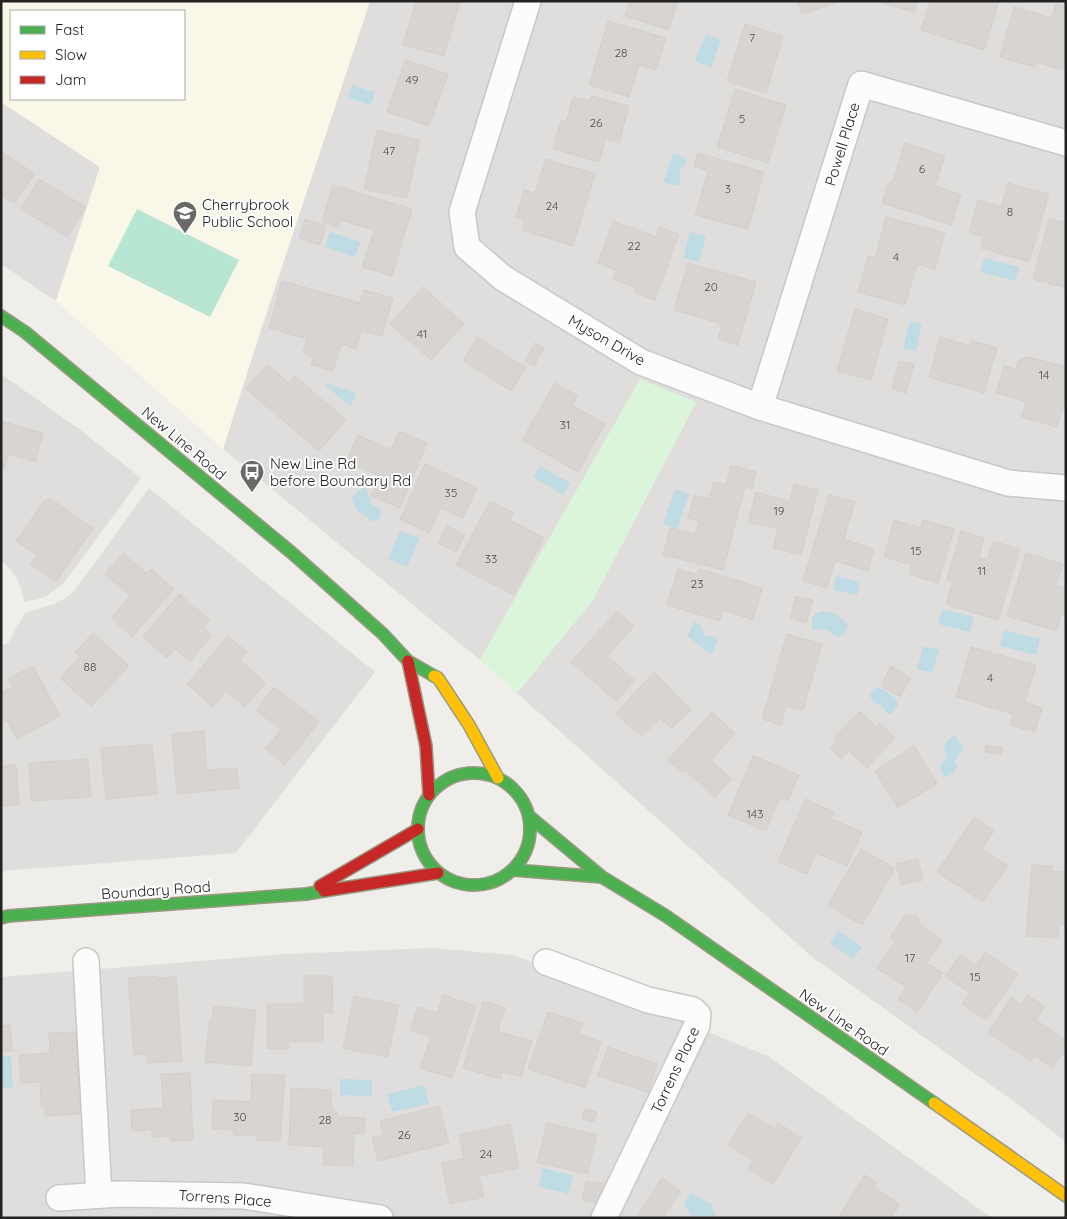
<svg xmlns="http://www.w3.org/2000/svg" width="1067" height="1219" font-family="Quicksand,sans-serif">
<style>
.residential{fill:#dfdedc}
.education{fill:#f8f7e8;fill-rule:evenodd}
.park{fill:#daf5da}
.pitch{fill:#b7e6d2}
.water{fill:#bfdbe3}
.building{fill:#d7d4d2;stroke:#d3d0cc}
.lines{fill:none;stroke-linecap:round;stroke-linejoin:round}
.street-casing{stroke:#c9c8c7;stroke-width:28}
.fast-casing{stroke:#999a82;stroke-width:14}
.slow-casing{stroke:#999a82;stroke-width:14}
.jam-casing{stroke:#999a82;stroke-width:14}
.street{stroke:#fdfcfc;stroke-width:25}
.fast{stroke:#4caf50;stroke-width:11}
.slow{stroke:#ffc107;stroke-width:11}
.jam{stroke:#c62828;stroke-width:11}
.labels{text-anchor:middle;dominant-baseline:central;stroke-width:4;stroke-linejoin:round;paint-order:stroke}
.number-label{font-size:12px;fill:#4f4e4e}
.street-label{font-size:15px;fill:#222;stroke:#fff}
.poi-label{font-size:15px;fill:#222;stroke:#fff;text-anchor:start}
</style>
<rect width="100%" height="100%" fill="#f0eeeb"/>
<!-- residential -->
<path class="residential" d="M370,1H1066V1142L1017,1104L811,956L517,693L593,600L696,402L640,380L480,660L223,449L255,348Z
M1,102L100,167L56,301L1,264Z
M1,374L79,429L141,478L64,583L45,597L24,602L21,588L15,575L5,563L1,561Z
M149,488L375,672L236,853L1,871V646L8,643L25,613L54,604L64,599L75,590Z
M433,948L514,955L768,1056L992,1218H1V977L288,954Z"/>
<!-- education -->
<path class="education" d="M1,1H370L255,348L223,449L56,301L100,167L1,102ZM11,11H184V99H11Z"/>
<!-- park -->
<path class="park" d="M640,379L696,402L593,600L517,693L480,660Z"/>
<!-- pitch -->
<path class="pitch" d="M137,209L239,260L210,317L108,266Z"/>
<!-- water -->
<path class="water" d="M706,34L721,40L711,67L695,61Z
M352,85L375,92L371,105L348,98Z
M673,153L686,158L687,163L680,169V184L676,186L664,182Z
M330,232L360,242L355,257L325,247Z
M690,232L706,236L699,262L683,258Z
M984,258L1019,267L1015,281L980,272Z
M910,321L922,324L916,351L903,349Z
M327,383L356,393L351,407L326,386Z
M540,466L570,483L563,495L533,477Z
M366,488L372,505L381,509L380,518L373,522L356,509L352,497L361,489Z
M675,489L689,494L677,529L663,524Z
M400,531L419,538L407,567L388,559Z
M836,576L860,582L857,595L833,590Z
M942,609L974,617L970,632L938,624Z
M823,611L834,613L848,624L844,635L837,637L825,629L812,630V618L816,613Z
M694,621L702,627L704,634L708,636H715L718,641L711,655L688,636Z
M1004,630L1040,639L1036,655L1000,646Z
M923,646L939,650L932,673L917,669Z
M876,687L884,690L897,700L898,706L891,714L887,713L881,705L874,703L870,696L871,692Z
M954,735L961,743L963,750L954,761L957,767L954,772L946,777L943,775L940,766L947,757L944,747L948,740Z
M839,931L862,947L853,959L830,943Z
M1,1056H11L13,1087L1,1088Z
M340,1079L372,1080V1096L340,1095Z
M424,1085L429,1104L392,1112L387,1094Z
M543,1168L573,1176L568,1194L538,1186Z
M690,1193L711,1204L716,1218H693L684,1204Z"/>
<!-- building -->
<path class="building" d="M416,1H460L444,56L403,45Z
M630,1H678L669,30L625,16Z
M798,1H840L802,14Z
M883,1H917L914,12L882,3Z
M930,1H960L967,3V1H999L984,50L921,30Z
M1056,4L1066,6V58L1062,70L1036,62L1035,67L1000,57L1014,7L1052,18Z
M608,21L666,38L656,70L639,65L629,97L589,85Z
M745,24L783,36L766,93L727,81Z
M405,60L448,74L429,126L387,112Z
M735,89L786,105L768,163L717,147Z
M591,96L629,106L619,143L605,139L599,162L553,149L561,120L566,122L573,97L590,101Z
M377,130L420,140L407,198L364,189Z
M905,143L945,156L935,186L961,195L951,225L882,203L888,184L892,183Z
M1,151L35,174L14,204L1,195Z
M698,153L764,172L748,229L695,215L708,171L694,166Z
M546,159L595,174L573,246L522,230L525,220L516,217L524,190L535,193Z
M39,179L86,207L67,237L21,209Z
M1008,183L1049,194L1029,262L981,248L984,237L969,232L978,200L1001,207Z
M333,185L412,209L392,276L362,267L374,230L340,220L338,227L322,222Z
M886,217L945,233L935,269L917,264L905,305L858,292L868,256L875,258Z
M305,219L326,226L320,245L299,238Z
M1049,219L1066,223V288L1033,279Z
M613,221L656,237L659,227L679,234L655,300L634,292L636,287L613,279L616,270L598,263Z
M688,263L756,282L738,345L718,339L722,324L674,310Z
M282,281L360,303L364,290L393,298L382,336L361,331L356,349L341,344L333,371L311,365L313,358L303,353L307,339L269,328Z
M423,287L464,324L431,360L390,324Z
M855,309L888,319L871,380L837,371Z
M477,337L526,368L512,391L463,361Z
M940,337L971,346L972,341L997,348L984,393L929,377Z
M535,343L544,348L534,366L525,361Z
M1027,357L1066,367V398L1057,427L1022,417L1026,402L996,393L1004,366L1016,369L1018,361Z
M899,361L914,364L906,393L892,389Z
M267,364L289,383L295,376L346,420L319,451L246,389Z
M555,383L578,396L572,405L605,424L578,472L522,440Z
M1,421L43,433L35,462L9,454L4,469L1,468Z
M399,431L427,443L400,508L371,496L380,476L346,462L358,435L391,450Z
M425,464L477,488L463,518L441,508L429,533L400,519Z
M731,465L756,472L752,489L745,487L723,570L663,555L670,528L695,534L699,521L688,518L694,495L709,499L714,482L726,485Z
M794,484L818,490L801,555L773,548L778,529L748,522L756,492L789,501Z
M829,495L855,502L844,539L874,549L868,571L835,561L827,588L803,581Z
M51,499L93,528L56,582L30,564L37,555L16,541L44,501Z
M490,501L514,513L510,520L544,538L514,595L456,565Z
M894,520L921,528L923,520L954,529L938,583L909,574L912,565L884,557Z
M447,526L465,535L456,552L438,543Z
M961,531L984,538L979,557L987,560L993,541L1020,549L998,620L946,604L953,581L947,580Z
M123,553L147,574L151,569L174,589L132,637L111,618L130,596L105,574Z
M1026,553L1063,564L1056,585L1066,588V616L1061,615L1056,631L1007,616Z
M678,569L697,575L699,569L762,588L753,620L723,610L720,621L667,605Z
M179,594L210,620L204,627L212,635L190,661L175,649L167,658L143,637Z
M796,596L813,600L806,623L790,618Z
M617,611L634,626L607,656L635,680L616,701L571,662Z
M93,633L129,666L91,706L60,678L80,656L75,652Z
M787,634L822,644L803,710L786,706L781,725L762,719Z
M228,636L247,652L240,660L266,683L245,707L226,691L213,707L187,684Z
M971,647L1036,665L1025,702L1042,708L1035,732L1010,725L1013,714L956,697Z
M33,666L60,716L17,739L7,720L1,723V693L13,687L8,679Z
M891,666L911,678L900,697L881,686Z
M654,672L691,710L672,728L660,719L642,736L615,714Z
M274,687L319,722L285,765L265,749L281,730L256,710Z
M860,711L877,728L880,724L895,738L867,768L849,751L841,759L830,748L837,740L835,737Z
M712,712L735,733L711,760L732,779L715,797L685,770L682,773L668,760Z
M204,731L207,770L237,768L239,788L177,794L172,734Z
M152,744L157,794L106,799L101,748Z
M986,745L1003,748L1001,755L985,752Z
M914,746L937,783L898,808L875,771Z
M753,756L799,775L788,801L780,797L766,831L728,815Z
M88,759L91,797L31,801L29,763Z
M16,765L19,805L1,806V766Z
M805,799L834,812L831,819L862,832L847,866L816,853L807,874L778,862Z
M974,817L994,831L982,849L1008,866L983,902L937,872Z
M861,849L895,868L862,925L828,905Z
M918,859L923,880L901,885L896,864Z
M1032,865L1053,866L1052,871L1066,872V925L1059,924L1058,938L1026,936Z
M911,915L918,917L920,925L942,940L927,963L943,973L917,1012L898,999L906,987L877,968L895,941L890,938L904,917Z
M985,952L1018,974L986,1020L962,1004L970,993L945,976L960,955L976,965Z
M154,976L155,978L176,977L182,1061L148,1063L147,1054L134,1055L128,978Z
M304,976H332L333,1013H323V1042H289V1049H267V1004H304Z
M443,995L476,1006L452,1078L420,1068L431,1037L410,1030L418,1007L437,1013Z
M1028,995L1045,1007L1036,1020L1066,1040V1049L1052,1068L1035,1056L1031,1061L988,1033L1011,997L1021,1004Z
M354,996L399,1005L388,1057L343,1048Z
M483,1001L505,1008L498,1031L532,1041L521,1077L503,1072L501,1079L463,1068Z
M214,1006L256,1010L251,1066L205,1062L210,1018L212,1019Z
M548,1012L583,1023L579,1034L601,1042L585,1088L528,1069Z
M10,1025L12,1051L1,1052V1026Z
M76,1032L80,1114L45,1116V1106L41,1107L40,1082L21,1083L19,1055L50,1053L49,1033Z
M608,1047L657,1064L648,1092L598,1076Z
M190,1073L193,1140L170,1141V1136L152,1137V1130L132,1131L131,1110L163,1108L161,1074Z
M252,1074L285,1075L280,1141L256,1140V1135H234L233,1130L212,1129L213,1100L251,1102Z
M291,1088L331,1090V1106L340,1117L365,1118L364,1134H354L353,1166L323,1165L324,1147L289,1145Z
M439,1106L449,1143L378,1161L372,1138L384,1135L380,1121Z
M585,1109L597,1112L594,1122L582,1119Z
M748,1113L775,1129L778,1123L802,1138L773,1184L748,1169L753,1161L728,1145Z
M547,1123L597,1135L587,1174L537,1162Z
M510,1124L519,1168L479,1176L484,1197L450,1204L441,1163L464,1158L459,1135Z
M865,1175L877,1183L874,1187L900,1204L891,1218H838Z
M662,1178L681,1191L664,1215L667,1218H636Z
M586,1181L606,1184L602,1205L582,1200Z"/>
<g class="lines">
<defs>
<path id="street" d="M528,1L462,212L467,247L503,278L641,362L760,407L1008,483L1066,488
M760,407L861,84L1066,143
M86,961L99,1195
M546,962L648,1000L693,1010L698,1015L697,1025L604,1218
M59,1198L120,1194L244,1196L380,1218"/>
<path id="fast" d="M1,316L25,332L292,553L383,634L408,661L434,676
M418 829a56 56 0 1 1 112 0a56 56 0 1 1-112 0Z
M530,817L602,877L666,916L934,1103
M513,870L602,877
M1,918L8,916L306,894L324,891"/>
<path id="slow" d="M434,676L438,678L469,725L498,778
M934,1103L1066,1196"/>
<path id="jam" d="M408,661L426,746L429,795
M320,886L418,829
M324,891L438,873"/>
</defs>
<!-- street casing -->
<use href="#street" class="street-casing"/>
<!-- fast casing -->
<use href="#fast" class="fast-casing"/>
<!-- slow casing -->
<use href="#slow" class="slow-casing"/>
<!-- jam casing -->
<use href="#jam" class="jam-casing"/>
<!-- street -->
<use href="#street" class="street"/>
<!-- fast -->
<use href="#fast" class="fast"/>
<!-- slow -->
<use href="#slow" class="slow"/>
<!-- jam -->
<use href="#jam" class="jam"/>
</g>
<!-- icons -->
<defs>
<symbol id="school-pin" viewBox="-11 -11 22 30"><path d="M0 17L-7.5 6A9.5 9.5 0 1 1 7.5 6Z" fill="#6a6968" stroke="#fff"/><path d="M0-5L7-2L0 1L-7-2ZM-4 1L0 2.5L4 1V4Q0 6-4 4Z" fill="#fff"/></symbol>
<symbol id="bus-pin" viewBox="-11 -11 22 30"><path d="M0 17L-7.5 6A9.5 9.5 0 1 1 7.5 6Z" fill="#6a6968" stroke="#fff"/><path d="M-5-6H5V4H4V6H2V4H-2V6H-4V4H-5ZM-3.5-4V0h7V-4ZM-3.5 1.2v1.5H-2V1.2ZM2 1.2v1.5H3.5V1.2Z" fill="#fff"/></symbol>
</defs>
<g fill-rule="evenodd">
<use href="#school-pin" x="171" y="199" width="28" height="38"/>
<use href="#bus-pin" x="238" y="458" width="28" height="38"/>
</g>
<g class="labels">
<!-- number labels -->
<g class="number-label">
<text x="752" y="37">7</text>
<text x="621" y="52">28</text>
<text x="412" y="79">49</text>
<text x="742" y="118">5</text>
<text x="596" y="122">26</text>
<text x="389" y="150">47</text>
<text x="922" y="168">6</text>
<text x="728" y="188">3</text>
<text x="552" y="205">24</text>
<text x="1010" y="211">8</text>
<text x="634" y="245">22</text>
<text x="896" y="256">4</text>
<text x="711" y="286">20</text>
<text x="422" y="333">41</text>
<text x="1044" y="374">14</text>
<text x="565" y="424">31</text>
<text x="451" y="492">35</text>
<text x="779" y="510">19</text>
<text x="916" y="550">15</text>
<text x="491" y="558">33</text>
<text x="982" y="570">11</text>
<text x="697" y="583">23</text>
<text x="90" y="666">88</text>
<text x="990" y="677">4</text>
<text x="755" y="813">143</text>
<text x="910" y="957">17</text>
<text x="975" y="976">15</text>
<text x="240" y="1116">30</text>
<text x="325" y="1119">28</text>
<text x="404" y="1134">26</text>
<text x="486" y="1153">24</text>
</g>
<!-- street labels -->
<g class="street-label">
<text transform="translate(842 144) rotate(-73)">Powell Place</text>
<text transform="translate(607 340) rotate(30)">Myson Drive</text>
<text transform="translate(184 443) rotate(40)">New Line Road</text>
<text transform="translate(156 890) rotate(-4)">Boundary Road</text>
<text transform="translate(844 1022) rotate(35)">New Line Road</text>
<text transform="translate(675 1070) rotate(-65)">Torrens Place</text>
<text transform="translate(225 1198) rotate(4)">Torrens Place</text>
</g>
<!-- poi labels -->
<g class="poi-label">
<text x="202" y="204">Cherrybrook<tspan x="202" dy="17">Public School</tspan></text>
<text x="270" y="463">New Line Rd<tspan x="270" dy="17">before Boundary Rd</tspan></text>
</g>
</g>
<!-- border -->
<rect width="1067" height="1219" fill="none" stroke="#222222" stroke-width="5"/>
<!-- legend -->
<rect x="10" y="10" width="175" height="90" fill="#ffffff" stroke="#a7a7a7"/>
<rect x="20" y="26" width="25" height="8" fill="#4caf50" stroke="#a7a7a7"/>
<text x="55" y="35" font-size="15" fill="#222222">Fast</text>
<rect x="20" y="51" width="25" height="8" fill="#ffc107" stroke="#a7a7a7"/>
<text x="55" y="60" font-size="15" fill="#222222">Slow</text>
<rect x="20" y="76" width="25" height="8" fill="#c62828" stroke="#a7a7a7"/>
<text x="55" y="85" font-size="15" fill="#222222">Jam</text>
</svg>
